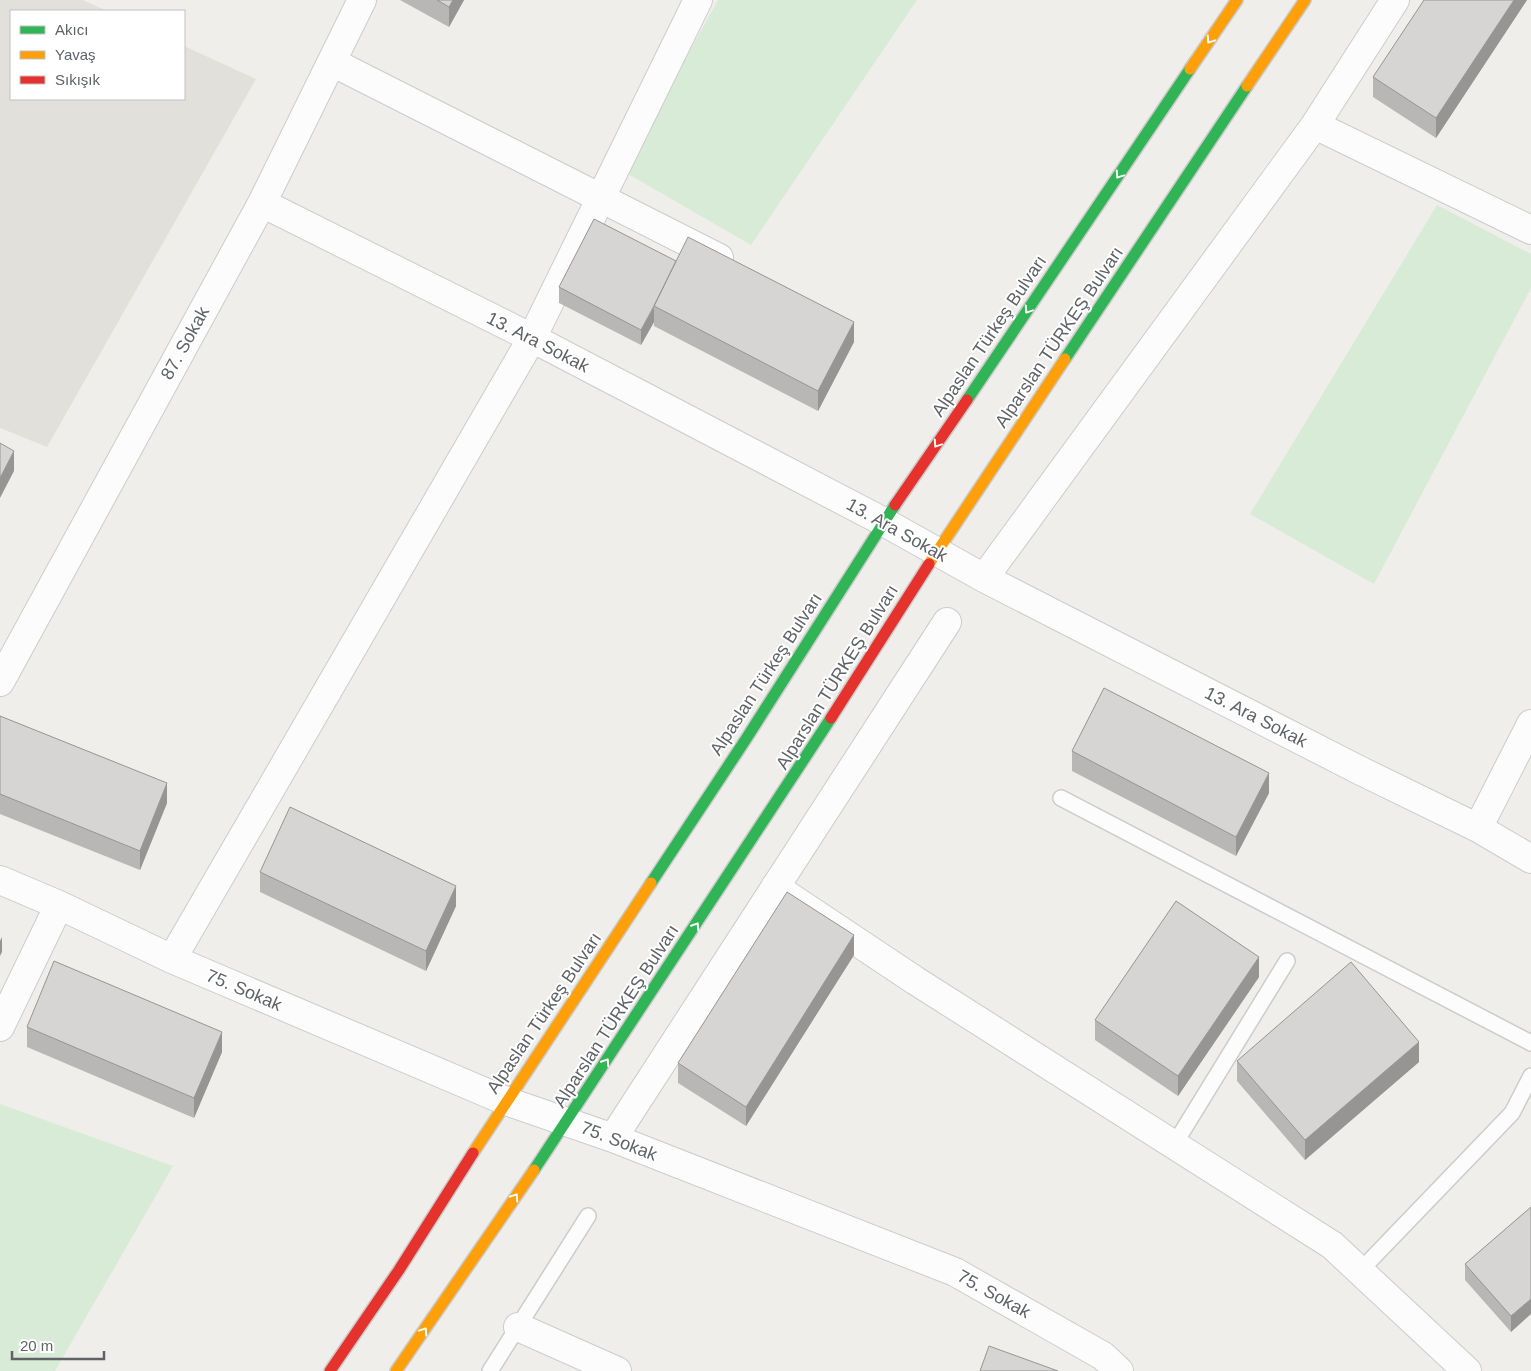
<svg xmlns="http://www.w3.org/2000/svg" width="1531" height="1371" font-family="Arial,sans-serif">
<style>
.education{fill:#e2e0da}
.green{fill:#d8ebd6}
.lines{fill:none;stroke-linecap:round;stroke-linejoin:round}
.lane-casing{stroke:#cbcccc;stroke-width:18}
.street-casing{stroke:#cbcccc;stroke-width:30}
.fast-casing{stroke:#cacacb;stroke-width:14}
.slow-casing{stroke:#cacacb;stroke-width:14}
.jam-casing{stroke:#cacacb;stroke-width:14}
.lane{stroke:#fdfcfc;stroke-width:15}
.street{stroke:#fdfcfc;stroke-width:28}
.fast{stroke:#30b455;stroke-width:11}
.slow{stroke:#ff9f0a;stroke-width:11}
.jam{stroke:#e5322d;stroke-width:11}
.wall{fill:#b8b7b5}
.shaded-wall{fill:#969594}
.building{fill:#d6d5d3;stroke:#969594}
.oneway{stroke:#fff}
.labels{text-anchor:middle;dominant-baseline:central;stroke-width:4;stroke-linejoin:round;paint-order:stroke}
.street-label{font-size:18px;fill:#5f6368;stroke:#fff}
</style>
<rect width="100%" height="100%" fill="#efeeea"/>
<!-- education -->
<path class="education" d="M0,0H83L107,11H11V99H184V46L256,79L47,447L0,428Z"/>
<!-- green -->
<path class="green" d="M718,0H917L751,245L623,171Z
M1437,205L1531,254V288L1374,584L1250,514Z
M0,1104L173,1166L55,1371H0Z"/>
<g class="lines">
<defs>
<path id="lane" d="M1061,798L1531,1043
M1174,1145L1287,961
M1360,1271L1512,1113L1531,1076
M490,1371L588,1216"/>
<path id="street" d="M332,62L719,258
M1315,125L1531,230
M262,203L532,338L884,522L984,578L1361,771L1478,828L1531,859
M984,578L1315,125L1395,0
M0,682L262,203L362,0
M1478,828L1531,724
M0,880L59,905L172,959L506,1101L613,1138L955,1272L1103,1356L1119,1371
M775,887L916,981L1332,1245L1467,1371
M172,959L532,338L698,0
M0,1027L59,905
M613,1138L947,622
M518,1327L617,1371"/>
<path id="fast" d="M1065,359L1247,86
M967,400L1190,69
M651,883L746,739L895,505
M534,1170L831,718"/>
<path id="slow" d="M1190,69L1237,0
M1247,86L1305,0
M929,564L1065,359
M473,1153L651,883
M396,1371L534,1170"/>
<path id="jam" d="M895,505L967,400
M831,718L929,564
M330,1371L399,1270L473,1153"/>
</defs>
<!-- lane casing -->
<use href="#lane" class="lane-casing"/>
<!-- street casing -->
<use href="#street" class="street-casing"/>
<!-- fast casing -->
<use href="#fast" class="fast-casing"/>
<!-- slow casing -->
<use href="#slow" class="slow-casing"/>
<!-- jam casing -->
<use href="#jam" class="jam-casing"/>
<!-- lane -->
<use href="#lane" class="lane"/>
<!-- street -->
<use href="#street" class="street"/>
<!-- fast -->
<use href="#fast" class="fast"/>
<!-- slow -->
<use href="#slow" class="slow"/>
<!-- jam -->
<use href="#jam" class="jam"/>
</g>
<!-- wall -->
<path class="wall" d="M400,0H464L449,27Z
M1527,0L1436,138L1373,97V77Z
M676,261L854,342L818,411L654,326V322L641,345L559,303V287Z
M0,716L167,803L140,870L0,814Z
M1072,751L1269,793L1236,856L1072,771Z
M260,872L456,906L426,971L260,892Z
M854,955L746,1126L678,1083V1063Z
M1259,977L1178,1096L1095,1040V1020Z
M27,1027L222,1052L194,1118L27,1047Z
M1237,1061L1419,1062L1305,1160L1237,1081Z
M1531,1207L1511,1332L1465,1280V1264Z"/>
<!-- shaded-wall -->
<path class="shaded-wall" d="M453,0H464L449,27V7Z
M1514,0H1527L1436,138V118Z
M654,307V322L641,345V330Z
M854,322V342L818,411V391Z
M14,451V471L0,498V478Z
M1269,773V793L1236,856V837Z
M167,783V803L140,870V851Z
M456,886V906L426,971V951Z
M854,935V955L746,1126V1107Z
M2,937V952L0,956V941Z
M1259,957V977L1178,1096V1076Z
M222,1032V1052L194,1118V1098Z
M1419,1042V1062L1305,1160V1140Z
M1531,1299V1314L1511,1332V1316Z"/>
<!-- building -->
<path class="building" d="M437,0H453L449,7Z
M1424,0H1514L1436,118L1373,77Z
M594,219L676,261L654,306L641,330L559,287Z
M688,237L854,322L818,391L654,306Z
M0,443L14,451L0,478Z
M1104,688L1269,773L1236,837L1072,751Z
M0,716L167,783L140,851L0,794Z
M290,807L456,886L426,951L260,872Z
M787,892L854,935L746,1107L678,1063Z
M1176,901L1259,957L1178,1076L1095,1020Z
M54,961L222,1032L194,1098L27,1027Z
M1351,962L1419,1042L1305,1140L1237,1061Z
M1531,1207V1299L1511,1316L1465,1264Z
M989,1346L1058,1371H980Z"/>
<!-- one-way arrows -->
<defs><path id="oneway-chevron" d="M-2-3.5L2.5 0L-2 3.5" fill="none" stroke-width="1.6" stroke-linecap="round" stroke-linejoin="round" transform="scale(1.25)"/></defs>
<g class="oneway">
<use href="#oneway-chevron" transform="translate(1210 40) rotate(124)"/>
<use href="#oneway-chevron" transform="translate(1119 175) rotate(124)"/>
<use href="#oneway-chevron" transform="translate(1028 310) rotate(124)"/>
<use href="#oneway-chevron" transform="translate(937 444) rotate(124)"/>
<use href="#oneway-chevron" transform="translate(696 926) rotate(-57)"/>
<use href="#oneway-chevron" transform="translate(606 1062) rotate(-57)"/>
<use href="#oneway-chevron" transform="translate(515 1197) rotate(-56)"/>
<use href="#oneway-chevron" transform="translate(424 1331) rotate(-56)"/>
</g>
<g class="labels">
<!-- street labels -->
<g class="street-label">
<text transform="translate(989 336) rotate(-56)">Alpaslan Türkeş Bulvarı</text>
<text transform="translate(1059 337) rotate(-56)">Alparslan TÜRKEŞ Bulvarı</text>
<text transform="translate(538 342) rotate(27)">13. Ara Sokak</text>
<text transform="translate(185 343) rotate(-61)">87. Sokak</text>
<text transform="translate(897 530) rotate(29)">13. Ara Sokak</text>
<text transform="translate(766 674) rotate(-57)">Alpaslan Türkeş Bulvarı</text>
<text transform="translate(837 677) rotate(-58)">Alparslan TÜRKEŞ Bulvarı</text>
<text transform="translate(1256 717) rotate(27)">13. Ara Sokak</text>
<text transform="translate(244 990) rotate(23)">75. Sokak</text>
<text transform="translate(544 1013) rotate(-56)">Alpaslan Türkeş Bulvarı</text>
<text transform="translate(616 1016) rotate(-57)">Alparslan TÜRKEŞ Bulvarı</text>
<text transform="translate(619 1141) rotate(21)">75. Sokak</text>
<text transform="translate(994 1294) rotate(29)">75. Sokak</text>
</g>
</g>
<!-- legend -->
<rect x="10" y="10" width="175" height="90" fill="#ffffff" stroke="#bfc1c3"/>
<rect x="20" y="26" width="25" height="8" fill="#30b455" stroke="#bfc1c3"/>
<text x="55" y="35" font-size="15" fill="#5f6368">Akıcı</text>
<rect x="20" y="51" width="25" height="8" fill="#ff9f0a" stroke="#bfc1c3"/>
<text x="55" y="60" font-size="15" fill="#5f6368">Yavaş</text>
<rect x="20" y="76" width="25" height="8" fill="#e5322d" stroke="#bfc1c3"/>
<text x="55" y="85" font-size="15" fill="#5f6368">Sıkışık</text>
<!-- scale -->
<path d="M12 1351v8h92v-8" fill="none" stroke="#5f6368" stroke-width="2.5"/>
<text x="20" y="1351" font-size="15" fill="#5f6368" stroke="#ffffff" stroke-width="4" paint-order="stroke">20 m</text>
</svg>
